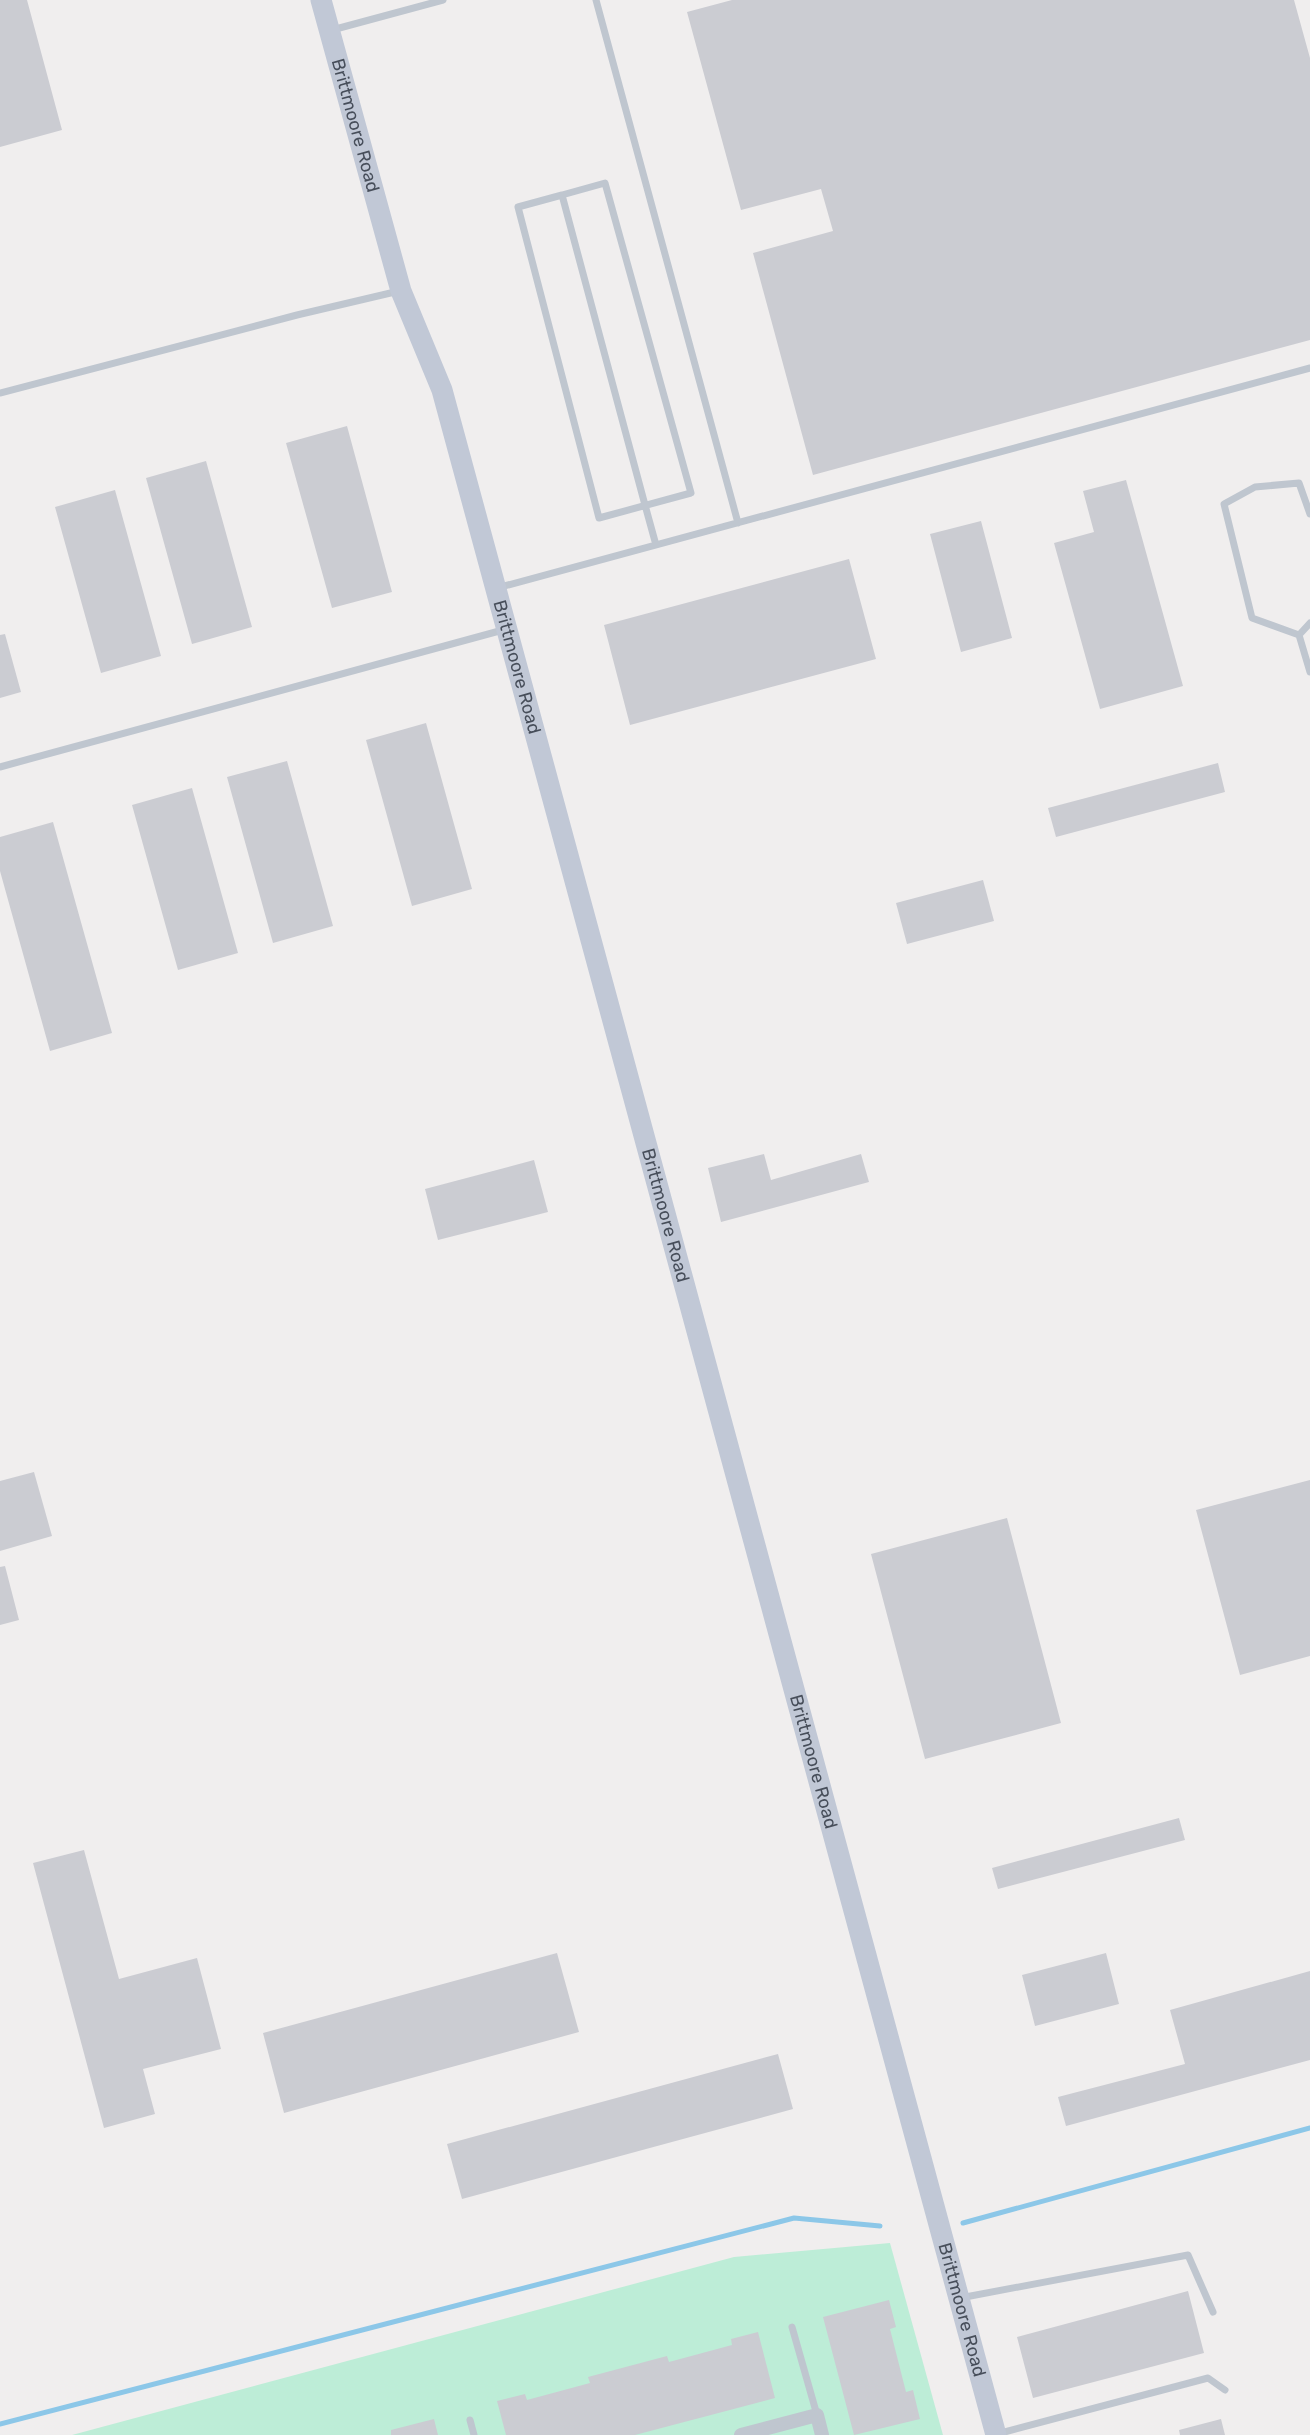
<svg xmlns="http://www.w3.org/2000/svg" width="1310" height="2435" font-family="Rubik,sans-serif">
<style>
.green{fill:#bdedd7}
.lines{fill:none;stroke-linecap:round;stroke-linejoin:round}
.stream{stroke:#8cc7e8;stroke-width:5}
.building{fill:#cbccd2}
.lane{stroke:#bfc6cf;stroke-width:7}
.street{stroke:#bfc6cf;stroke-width:14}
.secondary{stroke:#c1c8d6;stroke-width:21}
.labels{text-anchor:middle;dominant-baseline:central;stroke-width:6;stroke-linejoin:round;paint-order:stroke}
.street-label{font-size:18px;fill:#474e5a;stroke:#fff}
</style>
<rect width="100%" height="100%" fill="#f0eeee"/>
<!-- green -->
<path class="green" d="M890,2243L943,2435H72L734,2257Z"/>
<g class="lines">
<!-- stream -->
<path class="stream" d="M963,2223L1310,2128
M0,2424L794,2218L880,2226"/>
</g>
<!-- building -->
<path class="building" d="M0,0H27L62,130L0,147Z
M732,0H1294L1310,58V340L813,475L753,253L833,231L821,189L741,210L687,12Z
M347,426L392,592L332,608L286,443Z
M206,461L252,627L192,644L146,478Z
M1126,480L1183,686L1100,709L1054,543L1094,532L1083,491Z
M115,490L161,656L101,673L55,507Z
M981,521L1012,638L961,652L930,534Z
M849,559L876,659L630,725L604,625Z
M5,634L21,692L0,698V635Z
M426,723L472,889L412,906L366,740Z
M287,761L333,926L273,943L227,777Z
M1218,763L1225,792L1056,837L1048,808Z
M192,788L238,953L178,970L132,805Z
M53,822L112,1033L50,1051L0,871V837Z
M983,880L994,921L907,944L896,903Z
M764,1154L771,1180L861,1154L869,1182L721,1222L708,1168Z
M534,1160L548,1212L438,1240L425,1189Z
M34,1472L52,1536L0,1551V1481Z
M1310,1480V1656L1240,1675L1196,1510Z
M1007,1518L1061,1723L925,1759L871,1554Z
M5,1566L19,1620L0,1625V1567Z
M1179,1818L1185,1840L998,1889L992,1868Z
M84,1850L119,1979L197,1958L221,2049L143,2069L155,2114L104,2128L33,1863Z
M557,1953L579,2032L284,2113L263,2033Z
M1106,1953L1119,2004L1035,2026L1022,1975Z
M1310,1971V2060L1066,2126L1058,2097L1185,2064L1170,2010Z
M778,2054L793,2109L462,2199L447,2144Z
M1188,2291L1204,2353L1033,2398L1017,2337Z
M889,2300L896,2327L890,2329L906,2392L913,2390L920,2419L854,2435L823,2317Z
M758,2332L775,2398L635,2435H506L497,2401L525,2394L527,2400L590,2383L588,2377L667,2356L669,2362L732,2345L731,2339Z
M434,2419L438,2435H391V2430Z
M1221,2419L1225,2435H1180L1179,2430Z"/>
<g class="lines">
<!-- lane -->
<path class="lane" d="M596,0L738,523
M332,30L443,0
M562,195L605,183L691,493L599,518L518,207L562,195L645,505L656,545
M0,393L297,315L399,291
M497,588L1310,368
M1299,635L1252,618L1224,504L1255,487L1299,483L1310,514
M1299,635L1310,672
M1299,635L1310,623
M0,767L503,630
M960,2298L1188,2255L1213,2312
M792,2327L817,2415
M470,2420L474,2435
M997,2434L1208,2378L1225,2390"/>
<!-- street -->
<path class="street" d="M741,2435L817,2415L822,2435"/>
<!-- secondary -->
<path class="secondary" id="s1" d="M321,0L401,291L442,390L996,2435"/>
</g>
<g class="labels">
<!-- street labels -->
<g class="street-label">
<text stroke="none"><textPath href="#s1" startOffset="130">Brittmoore Road</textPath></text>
<text stroke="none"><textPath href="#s1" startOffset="696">Brittmoore Road</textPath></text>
<text stroke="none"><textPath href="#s1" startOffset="1264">Brittmoore Road</textPath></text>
<text stroke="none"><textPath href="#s1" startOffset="1830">Brittmoore Road</textPath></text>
<text stroke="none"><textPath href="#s1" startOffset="2398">Brittmoore Road</textPath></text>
</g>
</g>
</svg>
